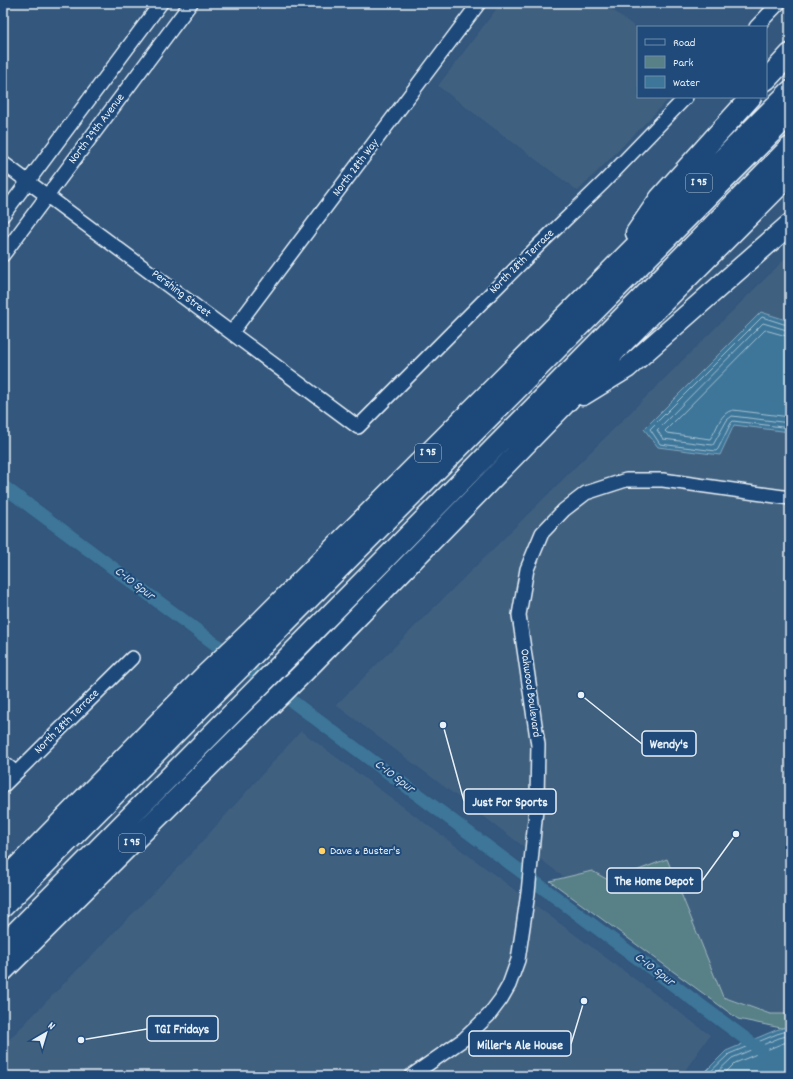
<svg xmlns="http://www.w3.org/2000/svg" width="793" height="1079" font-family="Dekko,sans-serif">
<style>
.built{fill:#41607f}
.green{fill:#588087;stroke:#a0b8c0}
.water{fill:#3e7699;stroke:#82a7bf}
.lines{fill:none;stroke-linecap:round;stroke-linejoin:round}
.shore{stroke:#a4c0d2;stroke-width:1}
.canal{stroke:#3e7699;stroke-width:13}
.minor-casing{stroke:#e8f1f8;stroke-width:16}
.highway-casing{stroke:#e8f1f8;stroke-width:23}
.minor{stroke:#1f4a7a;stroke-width:13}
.highway{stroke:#1f4a7a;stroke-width:20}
.poi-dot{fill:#ffd166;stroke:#1f4a7a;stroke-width:1.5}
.labels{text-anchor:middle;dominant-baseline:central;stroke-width:4;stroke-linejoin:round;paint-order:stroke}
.shield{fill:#1f4a7a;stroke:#acbfd2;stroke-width:1}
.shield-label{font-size:11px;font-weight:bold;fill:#e8f1f8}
.street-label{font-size:12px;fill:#e8f1f8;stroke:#1f4a7a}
.poi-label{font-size:12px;fill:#e8f1f8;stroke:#1f4a7a;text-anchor:start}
.water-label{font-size:13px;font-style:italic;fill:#cedfea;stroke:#1f4a7a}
.leader{fill:none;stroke:#e8f1f8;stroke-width:1.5}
.callout-dot{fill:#e8f1f8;stroke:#1f4a7a;stroke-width:1.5}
.callout{fill:#1f4a7a;stroke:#e8f1f8;stroke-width:1.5}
.callout-label{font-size:13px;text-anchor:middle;font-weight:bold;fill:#e8f1f8}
</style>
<rect width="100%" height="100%" fill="#33577d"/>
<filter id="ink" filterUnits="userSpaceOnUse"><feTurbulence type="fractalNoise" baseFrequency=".025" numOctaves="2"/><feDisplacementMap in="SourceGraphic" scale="8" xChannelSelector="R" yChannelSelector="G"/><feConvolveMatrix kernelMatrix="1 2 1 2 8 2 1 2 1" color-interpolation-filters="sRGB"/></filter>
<g filter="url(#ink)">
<!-- built -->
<path class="built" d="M501,3H603L638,29V97H671L578,191L438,86Z
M790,254V1014H770L723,997L336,705Z
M301,731L710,1035L681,1076H3V1046L190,855Z"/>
<!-- green -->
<path class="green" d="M667,859L723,997L770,1014H790V1026L781,1028L738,1019L550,881L592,871L610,881Z"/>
<!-- water -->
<path class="water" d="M761,312L786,320L790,323V432L734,425L720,455L658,447L644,429Z
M790,1026V1076H701L726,1051L776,1030Z"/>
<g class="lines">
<!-- shore -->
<path class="shore" d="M790,326L762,317L650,429L660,444L716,451L718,449L731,423L733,421L790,428
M790,331L763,323L657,430L663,439L713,445L727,420L732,416L790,423
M790,337L765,330L665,431L667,433L710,439C718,429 719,413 733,410L790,417
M706,1076L729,1054L777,1034L790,1030
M713,1076L732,1058L779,1038L790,1035
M722,1076L735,1063L781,1044L790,1041"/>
<!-- canal -->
<path class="canal" d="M3,486L762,1051"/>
<defs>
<path id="minor" d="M756,27L779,3
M3,163L358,427L540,244L604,182L686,97
M3,215L161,3
M3,255L191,3
M232,332L479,3
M3,762L16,773
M3,786L132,658
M411,1076L464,1039L489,1015L501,999L509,985L518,960L528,893L537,799L538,745L519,615L527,569L542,533L564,510L586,493L626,480H663L790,498"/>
<path id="highway" d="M766,80L790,54
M636,233L660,198L751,97
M583,395L627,368L790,224
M3,881L205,675L250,632L790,91
M3,907L790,114
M3,945L386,558L790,147
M3,971L305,671L562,407L620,346L790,175"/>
</defs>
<!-- minor casing -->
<use href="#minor" class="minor-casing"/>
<!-- highway casing -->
<use href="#highway" class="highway-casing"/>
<!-- minor -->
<use href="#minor" class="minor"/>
<!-- highway -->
<use href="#highway" class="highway"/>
</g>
</g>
<!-- markers -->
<circle class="poi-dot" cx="322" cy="851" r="4"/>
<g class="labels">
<!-- shield labels -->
<g class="shield">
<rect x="686" y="174" width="26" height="18" rx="3"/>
<rect x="415" y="444" width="26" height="18" rx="3"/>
<rect x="119" y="834" width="26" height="18" rx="3"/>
</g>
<g class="shield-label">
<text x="699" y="183">I 95</text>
<text x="428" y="453">I 95</text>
<text x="132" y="843">I 95</text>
</g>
<!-- street labels -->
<g class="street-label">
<text transform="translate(97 129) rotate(-53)">North 29th Avenue</text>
<text transform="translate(356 168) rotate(-53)">North 28th Way</text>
<text transform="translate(522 262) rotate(-45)">North 28th Terrace</text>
<text transform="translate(181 294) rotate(37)">Pershing Street</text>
<text transform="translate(530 693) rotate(82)">Oakwood Boulevard</text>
<text transform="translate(67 722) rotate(-45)">North 28th Terrace</text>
</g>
<!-- poi labels -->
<g class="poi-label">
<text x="330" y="851">Dave &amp; Buster's</text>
</g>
<!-- water labels -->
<g class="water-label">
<text transform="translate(134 584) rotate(37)">C-10 Spur</text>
<text transform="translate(394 777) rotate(37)">C-10 Spur</text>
<text transform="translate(654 970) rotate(37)">C-10 Spur</text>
</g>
</g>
<!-- callouts -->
<path class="leader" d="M581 695L642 744M443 725L464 801M736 834L702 881M81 1040L147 1029M584 1001L571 1044"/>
<g class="callout-dot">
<circle cx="581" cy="695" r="4"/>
<circle cx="443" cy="725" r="4"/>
<circle cx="736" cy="834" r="4"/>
<circle cx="81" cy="1040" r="4"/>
<circle cx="584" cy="1001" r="4"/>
</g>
<g class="callout">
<rect x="642" y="731" width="54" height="25" rx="4"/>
<rect x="464" y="789" width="92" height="25" rx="4"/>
<rect x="607" y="868" width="95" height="25" rx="4"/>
<rect x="147" y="1016" width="71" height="25" rx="4"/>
<rect x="469" y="1031" width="102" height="25" rx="4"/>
</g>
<g class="callout-label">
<text x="669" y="748">Wendy's</text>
<text x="510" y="806">Just For Sports</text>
<text x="654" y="885">The Home Depot</text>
<text x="182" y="1033">TGI Fridays</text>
<text x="520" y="1049">Miller's Ale House</text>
</g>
<!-- margin -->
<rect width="793" height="1079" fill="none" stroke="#1f4a7a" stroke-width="16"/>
<rect x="8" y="8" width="777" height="1063" fill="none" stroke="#e8f1f8" stroke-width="1.5" filter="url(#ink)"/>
<!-- legend -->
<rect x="637" y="26" width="130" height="72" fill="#1f4a7a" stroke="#6f8dac"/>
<rect x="645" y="39" width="20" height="6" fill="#1f4a7a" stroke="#6f8dac"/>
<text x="673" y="46" font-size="12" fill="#e8f1f8">Road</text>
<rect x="645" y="56" width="20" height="12" fill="#588087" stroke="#6f8dac"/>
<text x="673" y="66" font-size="12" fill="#e8f1f8">Park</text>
<rect x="645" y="76" width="20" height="12" fill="#3e7699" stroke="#6f8dac"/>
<text x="673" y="86" font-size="12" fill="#e8f1f8">Water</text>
<!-- north arrow -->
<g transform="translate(46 1033) rotate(38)" stroke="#1f4a7a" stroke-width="3" paint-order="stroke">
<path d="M0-3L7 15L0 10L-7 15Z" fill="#e8f1f8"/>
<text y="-6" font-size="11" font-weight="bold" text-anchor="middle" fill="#e8f1f8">N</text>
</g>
</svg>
